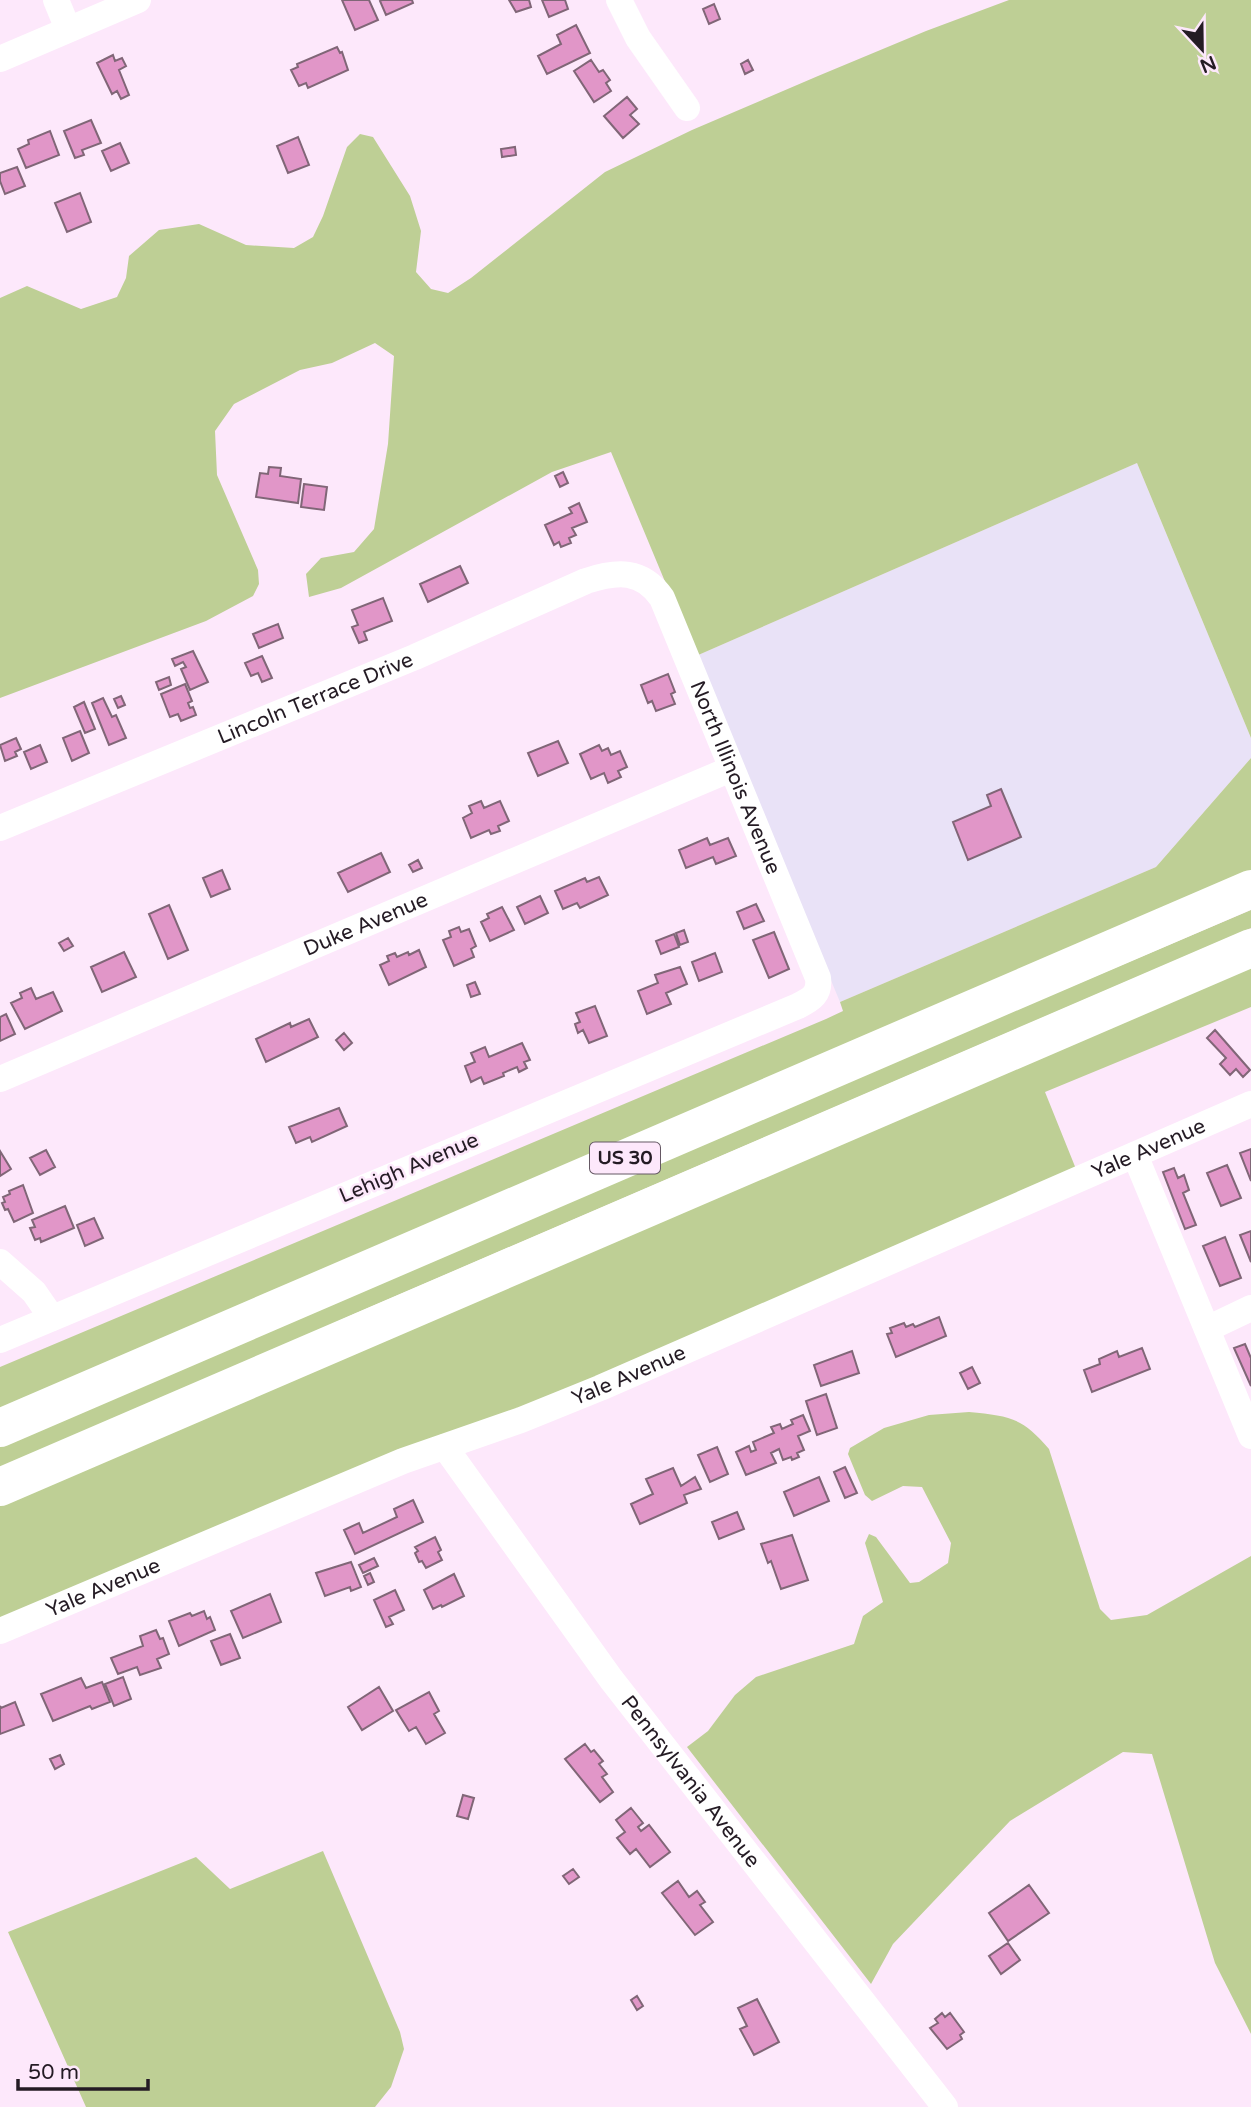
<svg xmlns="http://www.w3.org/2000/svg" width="1251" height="2107" font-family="'Varela Round',sans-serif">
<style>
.commercial{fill:#e9e2f7}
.green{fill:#becf95}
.building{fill:#e196c8;stroke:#806677;stroke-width:2}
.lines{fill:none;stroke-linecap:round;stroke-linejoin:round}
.minor{stroke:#fff;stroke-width:26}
.highway{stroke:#fff;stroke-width:38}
.labels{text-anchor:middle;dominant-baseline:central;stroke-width:5;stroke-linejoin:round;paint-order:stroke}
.shield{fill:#fde8fb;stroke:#655864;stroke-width:2}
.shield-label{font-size:19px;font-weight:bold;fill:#241b24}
.street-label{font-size:21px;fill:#241b24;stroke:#fde8fb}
</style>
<rect width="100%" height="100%" fill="#fde8fb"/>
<!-- commercial -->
<path class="commercial" d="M1137,463L1251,738V758L1156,867L840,1002L696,656Z"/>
<!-- green -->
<path class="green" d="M1009,0H1251V738L1137,463L696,656L611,452L552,472L341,588L309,597L306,574L321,558L354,552L374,529L388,444L394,356L375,343L332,363L300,370L234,404L215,431L217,475L258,570L259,584L253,596L206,621L0,698V298L27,286L81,309L117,297L126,278L129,256L159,230L199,224L246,245L294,248L313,237L323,216L347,147L360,134L373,137L410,196L421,231L416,272L431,289L448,293L471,278L605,172L692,130L818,76L926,31Z
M1251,758V871L0,1410V1367L826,1019L843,1011L840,1002L1156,867Z
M1251,910V928L354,1314L0,1473V1443Z
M1251,966V1007L1045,1092L1076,1169L768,1307L0,1621V1506Z
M969,1412C1009,1416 1022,1417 1049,1449L1100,1609L1111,1620L1147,1615L1251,1556V2034L1215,1963L1152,1754L1123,1752L1010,1821L893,1944L871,1984L687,1747L708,1731L735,1695L756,1677L854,1644L863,1616L883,1602L865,1543L869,1534L876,1537L910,1583L919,1582L948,1563L951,1543L922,1487L903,1486L872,1501L865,1495L848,1454L850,1448L884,1428L929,1415Z
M323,1851L400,2032L404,2049L391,2087L375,2107H86L8,1932L196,1857L230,1889Z"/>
<!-- building -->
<path class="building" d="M342,0H369L378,20L355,30Z
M382,0H412L413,3L386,15L380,1Z
M509,0H529L531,7L516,12Z
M542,0H565L568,9L549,17Z
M714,4L720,19L709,24L703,9Z
M576,25L590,53L547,74L538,56L561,44L557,35Z
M337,47L340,53L342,52L348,70L308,88L306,83L299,86L291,70L298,67L297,64Z
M113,55L115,61L122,58L126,66L119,70L129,95L121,99L117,91L112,94L97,63Z
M591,60L599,72L603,70L610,80L606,83L611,91L594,102L574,71Z
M748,60L753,70L745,74L741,64Z
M627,97L637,109L630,115L639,124L623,138L604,116Z
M91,120L101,143L82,150L84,155L75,158L64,131Z
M50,131L59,155L26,168L18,149L29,144L28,140Z
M298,137L309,165L288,173L277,146Z
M120,143L129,163L111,171L102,151Z
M515,147L516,155L502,157L501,149Z
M17,167L25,186L5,194L0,181V173Z
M80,193L91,222L67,232L55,203Z
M269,467L281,468L280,476L301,479L298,503L256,497L260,473L268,474Z
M563,472L568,483L560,487L555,476Z
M304,484L327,487L324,510L301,507Z
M579,503L587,522L572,528L576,535L569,538L571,543L561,547L559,542L554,545L545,525L572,513L569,508Z
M460,566L468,583L428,602L420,584Z
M383,598L392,621L364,632L367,640L359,643L352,627L358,625L352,610Z
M278,624L283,638L259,648L253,634Z
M193,651L208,682L190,690L181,669L186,667L183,662L175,666L172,659Z
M262,656L272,678L262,682L258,673L251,676L245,663Z
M668,674L675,692L671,694L675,704L656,711L652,701L648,703L641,685Z
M169,677L171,685L159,690L156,682Z
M185,684L192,701L188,703L190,708L193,707L196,715L181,721L178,714L170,717L161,694Z
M121,696L125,705L118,708L114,699Z
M103,698L112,717L116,715L126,738L109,745L92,703Z
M84,702L95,729L85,733L74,707Z
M80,731L89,753L72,761L63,738Z
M16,738L21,749L15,752L17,756L5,761L0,745Z
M558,741L568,763L538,776L528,753Z
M40,745L47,762L31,769L24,752Z
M599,745L602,751L608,748L611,755L620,751L627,767L618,771L621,777L608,783L604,773L591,779L580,754Z
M1001,789L1021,837L968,860L953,822L991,806L987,795Z
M481,801L484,808L500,801L509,821L498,826L500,831L491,834L489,830L471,838L463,818L472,813L469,806Z
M707,838L710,845L728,838L736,856L716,864L713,857L686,868L679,850Z
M381,853L390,872L348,892L338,873Z
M418,860L422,868L413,872L409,865Z
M222,870L230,889L211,897L203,878Z
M599,877L608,895L580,908L577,903L563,909L555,891L585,878L587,882Z
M540,896L548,913L525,924L517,907Z
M756,904L764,921L744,929L737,912Z
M169,905L188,950L168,959L149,914Z
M502,907L514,930L490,941L481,922L489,918L487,914Z
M459,927L461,932L469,929L476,946L471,949L474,957L454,966L443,940L451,937L449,931Z
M684,930L688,942L680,945L676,933Z
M774,932L789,969L769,978L753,940Z
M674,934L679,947L661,954L656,941Z
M68,938L73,946L64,951L59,943Z
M419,950L426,967L389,985L380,965L389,961L387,956L395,953L397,957L408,952L409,955Z
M124,952L136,977L102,992L91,967Z
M715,953L722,972L699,981L692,962Z
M680,967L687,984L666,993L671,1004L647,1014L638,991L658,983L655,975Z
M475,982L480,994L471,997L467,985Z
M31,988L36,999L53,992L62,1011L25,1029L11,1003L22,998L20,993Z
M595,1006L607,1036L589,1043L583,1030L578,1033L575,1024L580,1022L576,1013Z
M6,1014L15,1034L0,1041V1017Z
M309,1019L318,1037L266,1062L256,1039L290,1023L291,1027Z
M1215,1030L1250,1070L1243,1077L1236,1069L1230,1075L1220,1064L1226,1058L1207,1038Z
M344,1033L352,1043L344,1050L336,1040Z
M522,1043L530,1060L524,1062L527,1068L519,1072L517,1067L503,1073L504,1076L484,1084L481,1077L471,1082L465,1066L475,1062L471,1053L485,1047L489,1057Z
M339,1108L347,1126L312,1142L310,1137L296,1143L289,1127Z
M1251,1149V1181L1240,1153Z
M46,1150L55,1167L40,1175L30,1158Z
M0,1151L11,1169L0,1176Z
M1227,1165L1241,1198L1221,1206L1207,1173Z
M1174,1168L1178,1178L1184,1175L1189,1190L1183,1193L1196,1225L1185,1229L1163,1172Z
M23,1185L33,1213L14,1222L8,1209L5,1210L2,1203L5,1202L3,1197L10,1194L9,1191Z
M65,1206L74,1228L41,1242L40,1238L35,1240L30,1228L35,1227L32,1220Z
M94,1218L103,1238L85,1246L77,1225Z
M1251,1231V1262L1240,1235Z
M1225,1237L1241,1278L1220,1286L1203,1246Z
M939,1317L946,1336L896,1357L887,1334L892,1333L890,1328L904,1323L906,1327L913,1324L915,1327Z
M1245,1344L1251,1358V1386L1234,1348Z
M1142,1348L1150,1369L1092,1392L1084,1370L1100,1364L1099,1359L1117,1351L1119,1357Z
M852,1351L859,1373L821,1386L814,1365Z
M972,1367L980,1383L968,1389L960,1373Z
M826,1394L837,1428L817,1435L806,1401Z
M803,1415L810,1431L798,1436L804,1450L797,1453L799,1457L792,1460L791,1457L783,1460L779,1449L771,1453L776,1463L746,1475L736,1452L749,1446L751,1452L756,1450L753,1442L774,1433L771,1427L780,1424L782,1429L793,1424L791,1420Z
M717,1447L728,1474L710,1482L698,1455Z
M845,1467L857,1493L845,1498L834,1472Z
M673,1468L681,1486L695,1477L701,1489L684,1495L687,1503L640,1524L631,1504L653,1494L646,1479Z
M819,1477L829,1501L794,1516L784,1492Z
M413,1500L423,1522L355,1554L344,1530L359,1523L363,1533L397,1517L394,1509Z
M737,1512L744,1529L719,1539L712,1522Z
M792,1535L808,1580L781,1589L771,1561L768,1563L761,1544Z
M435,1537L441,1550L438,1552L442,1560L426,1568L422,1561L419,1562L415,1553L418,1551L415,1547Z
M374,1558L378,1566L363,1573L359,1565Z
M351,1562L361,1587L351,1591L350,1587L325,1596L316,1573Z
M370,1573L374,1582L368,1585L364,1576Z
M454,1574L464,1596L442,1607L441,1605L433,1609L424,1590Z
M395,1590L404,1610L389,1617L393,1624L386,1627L374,1600Z
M270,1594L281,1622L243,1638L231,1611Z
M204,1611L207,1619L210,1617L215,1630L179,1646L169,1621L190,1613L192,1616Z
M156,1630L160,1639L163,1638L169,1654L157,1659L161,1668L140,1675L137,1667L118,1674L111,1658L143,1646L140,1636Z
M230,1634L240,1658L221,1665L211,1641Z
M123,1677L131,1699L114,1706L105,1684Z
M81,1678L86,1688L102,1682L110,1702L92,1709L90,1706L53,1721L41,1694Z
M379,1687L393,1711L362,1730L348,1707Z
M429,1692L439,1711L434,1714L445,1733L426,1744L416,1727L409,1731L396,1710Z
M15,1702L24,1725L0,1734V1706L1,1708Z
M585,1744L591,1752L594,1750L603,1761L599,1764L607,1774L602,1777L613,1792L600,1802L565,1759Z
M60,1755L64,1764L55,1769L50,1759Z
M463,1795L474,1798L468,1819L457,1816Z
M631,1808L643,1823L638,1827L641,1831L649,1825L670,1852L650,1867L636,1849L630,1854L617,1838L625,1832L616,1820Z
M573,1869L579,1877L569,1884L563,1876Z
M678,1881L689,1897L697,1891L705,1902L700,1905L713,1922L695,1935L662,1893Z
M1029,1885L1049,1913L1008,1941L989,1913Z
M1008,1943L1020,1960L1001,1974L989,1956Z
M637,1996L643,2006L637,2010L631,2000Z
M757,1999L779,2042L754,2055L740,2029L747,2026L738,2008Z
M942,2013L945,2017L950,2013L964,2032L960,2035L962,2039L947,2049L930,2028L938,2023L935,2019Z"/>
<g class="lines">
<!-- minor -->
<g class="minor">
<path d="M56,0L68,29"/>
<path d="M619,0L638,38L687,108"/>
<path d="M0,59L138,0"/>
<path id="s1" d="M0,828L415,657L586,581C617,571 642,569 662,598L818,978C820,994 812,999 798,1006L0,1340"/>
<path id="s2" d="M0,1079L731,769"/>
<path d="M1135,1155L1251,1436"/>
<path d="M0,1262L34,1292L52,1318"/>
<path d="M1207,1329L1251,1308"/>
<path id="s3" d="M445,1447L611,1679L945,2107"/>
<path id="s4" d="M0,1631L403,1461L521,1420L600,1388L1251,1104"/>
</g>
<!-- highway -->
<path class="highway" d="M0,1428L1251,889
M0,1487L1251,948"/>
</g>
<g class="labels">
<!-- shield labels -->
<rect class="shield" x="590" y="1142.5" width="70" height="31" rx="5"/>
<g class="shield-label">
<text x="625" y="1158">US 30</text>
</g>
<!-- street labels -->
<g class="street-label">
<text stroke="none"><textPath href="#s1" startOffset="341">Lincoln Terrace Drive</textPath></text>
<text stroke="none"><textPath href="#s1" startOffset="915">North Illinois Avenue</textPath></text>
<text stroke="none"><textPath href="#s2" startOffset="397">Duke Avenue</textPath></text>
<text stroke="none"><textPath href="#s4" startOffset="1246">Yale Avenue</textPath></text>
<text transform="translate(409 1168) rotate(-23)">Lehigh Avenue</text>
<text stroke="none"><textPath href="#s4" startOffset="679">Yale Avenue</textPath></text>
<text stroke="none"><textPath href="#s4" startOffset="112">Yale Avenue</textPath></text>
<text stroke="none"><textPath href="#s3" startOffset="415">Pennsylvania Avenue</textPath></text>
</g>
</g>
<!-- north arrow -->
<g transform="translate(1202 49) rotate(158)" stroke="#fde8fb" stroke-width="5" paint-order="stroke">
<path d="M0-5L12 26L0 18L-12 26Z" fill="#241b24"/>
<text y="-10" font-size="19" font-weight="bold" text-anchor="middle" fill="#241b24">N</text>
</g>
<!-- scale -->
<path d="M18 2079v10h130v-10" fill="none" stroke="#241b24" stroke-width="3.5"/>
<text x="28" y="2079" font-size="21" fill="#241b24" stroke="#fde8fb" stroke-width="5" paint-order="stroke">50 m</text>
</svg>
